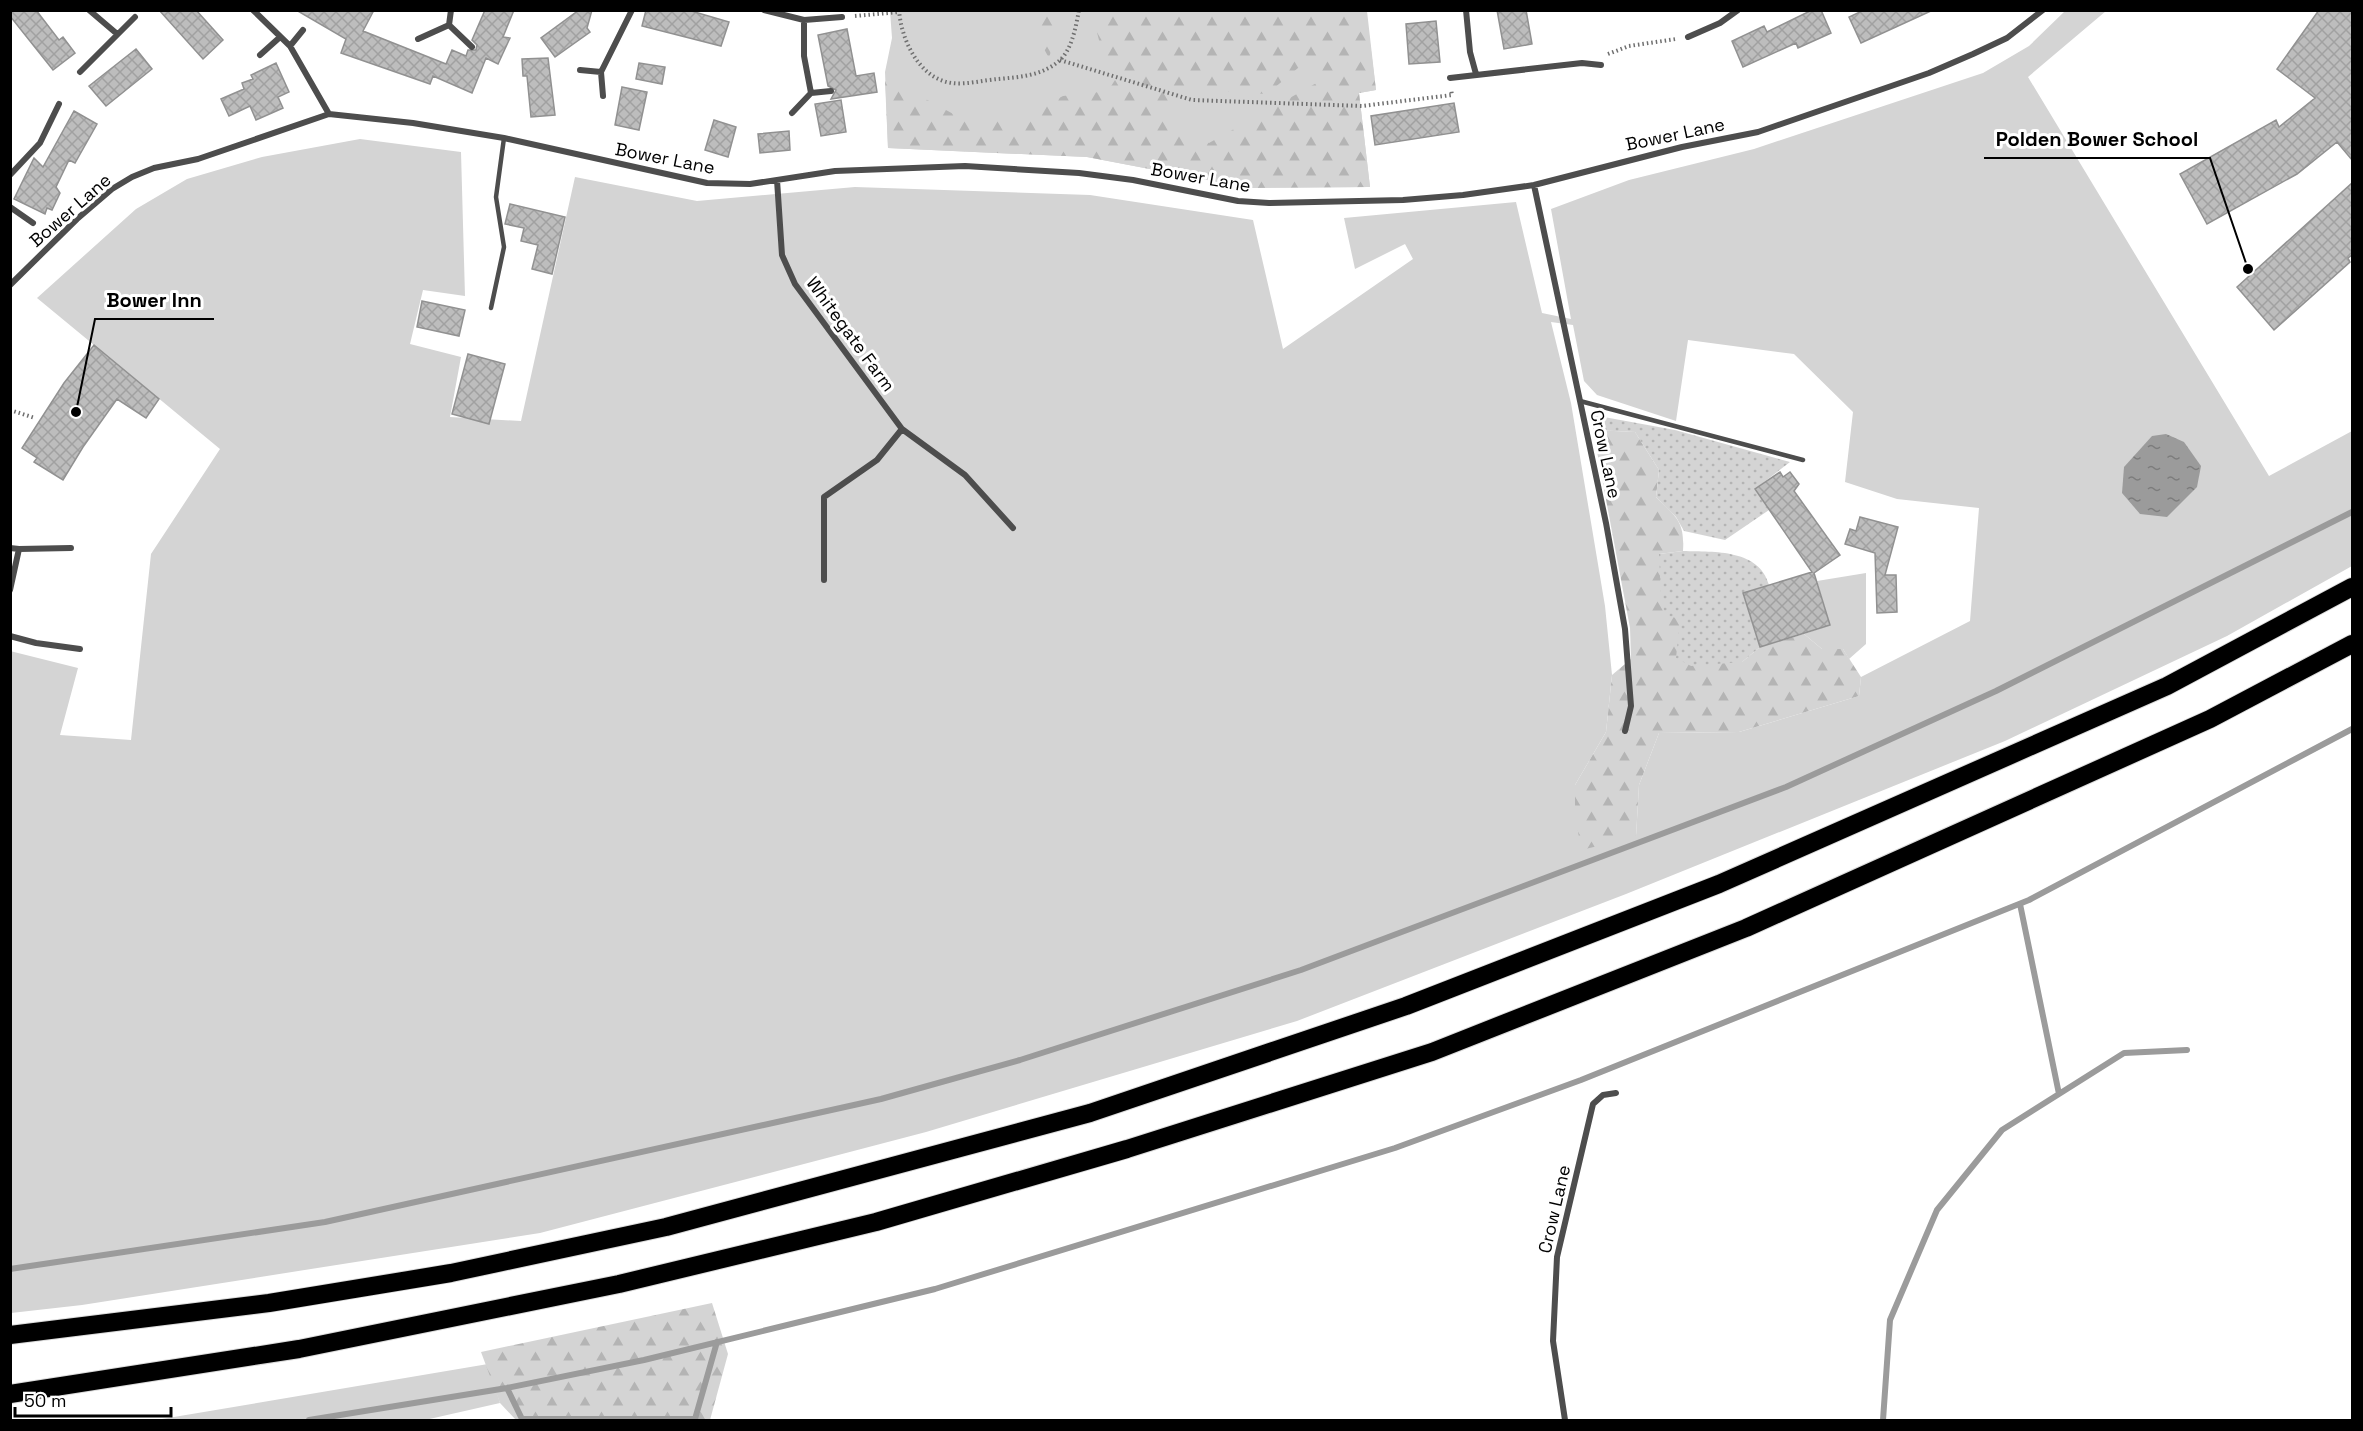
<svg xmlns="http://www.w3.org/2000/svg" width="2363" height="1431" font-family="'Space Grotesk',sans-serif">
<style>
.green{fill:#d4d4d4;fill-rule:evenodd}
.forest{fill:url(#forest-firs);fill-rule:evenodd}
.garden{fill:url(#garden-dots)}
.water{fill:url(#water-ripples)}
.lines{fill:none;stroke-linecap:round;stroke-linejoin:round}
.stream{stroke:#9b9b9b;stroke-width:6}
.building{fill:url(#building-cross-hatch);stroke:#919191;stroke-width:1.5}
.motorway-casing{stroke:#dbdbdb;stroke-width:20}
.path{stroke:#6f6f6f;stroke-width:4;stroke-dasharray:1.5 3;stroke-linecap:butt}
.service{stroke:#4d4d4d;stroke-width:4.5}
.minor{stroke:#4d4d4d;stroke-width:6}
.motorway{stroke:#000;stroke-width:18}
.labels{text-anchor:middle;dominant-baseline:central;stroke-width:6;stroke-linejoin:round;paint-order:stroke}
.street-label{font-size:18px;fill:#000;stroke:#fff}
.leader{fill:none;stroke:#000;stroke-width:2}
.callout-dot{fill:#000;stroke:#fff;stroke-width:2}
.callout-label{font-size:20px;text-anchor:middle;font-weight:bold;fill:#000;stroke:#fff;stroke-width:6;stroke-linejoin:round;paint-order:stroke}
</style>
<defs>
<pattern id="forest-firs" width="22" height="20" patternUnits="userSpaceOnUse" patternTransform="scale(1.5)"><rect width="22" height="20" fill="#d4d4d4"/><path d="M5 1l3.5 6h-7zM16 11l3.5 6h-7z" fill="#b4b4b4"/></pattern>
<pattern id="garden-dots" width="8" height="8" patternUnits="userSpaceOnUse" patternTransform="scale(1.5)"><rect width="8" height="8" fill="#d4d4d4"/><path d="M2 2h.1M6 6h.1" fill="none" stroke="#b4b4b4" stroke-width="1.8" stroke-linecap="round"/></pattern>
<pattern id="water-ripples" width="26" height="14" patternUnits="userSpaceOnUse" patternTransform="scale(1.5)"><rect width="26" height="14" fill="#9b9b9b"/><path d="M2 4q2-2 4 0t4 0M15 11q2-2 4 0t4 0" fill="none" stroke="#7c7c7c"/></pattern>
<pattern id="building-cross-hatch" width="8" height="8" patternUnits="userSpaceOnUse" patternTransform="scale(1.5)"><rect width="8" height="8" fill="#bdbdbd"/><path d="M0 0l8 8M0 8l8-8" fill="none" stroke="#a1a1a1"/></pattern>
</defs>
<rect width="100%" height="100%" fill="#fff"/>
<!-- green -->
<path class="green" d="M890,11H1367L1376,90L1359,93L1370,187L1249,188L1087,157L888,148L885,72L892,38Z
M2065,11H2106L2028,77L2269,476L2352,431V566L2227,636L2005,741L1626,894L1297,1021L926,1132L540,1233L82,1305L11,1313L10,651L78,668L60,735L131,740L151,554L220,449L37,298L136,209L187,179L262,157L360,139L461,152L465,296L423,290L410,344L461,357L450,417L521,421L575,177L697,201L855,187L1090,195L1253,220L1283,349L1413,259L1405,244L1355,269L1344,218L1516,202L1542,313L1571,319L1551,209L1629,180L1754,149L1983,73L2029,46ZM1551,322L1573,325L1584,381L1597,395L1676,421L1688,340L1794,354L1853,412L1845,482L1897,499L1979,508L1970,621L1861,677L1859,696L1739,732L1659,733L1639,785L1636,837L1575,785L1606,732L1612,675L1605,606L1571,403Z
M1866,573V644L1849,659L1843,649H1822L1804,634L1830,625L1817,581Z
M488,1364L500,1403L425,1420H156Z"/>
<!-- forest -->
<path class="forest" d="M1023,11H1062L1049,58Z
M1096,11H1366L1376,90L1359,93L1370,187L1249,188L1087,157L888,148L885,81L920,96L970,123L1024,116L1063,96L1108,91L1122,69L1105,63L1094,21ZM1323,65L1320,81L1209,143L1168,122L1170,89L1267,94L1298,68Z
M1593,430L1635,432L1659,470L1656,497C1676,517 1685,521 1683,551L1659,554L1680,618L1742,662L1760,647L1804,634L1822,649H1843L1861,677L1859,696L1739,732L1659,733L1639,785L1636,837L1581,850L1575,813V785L1606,732L1612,675L1631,659L1630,628Z
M712,1303L728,1354L710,1420H516L500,1403L481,1352Z"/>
<!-- garden -->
<path class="garden" d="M1593,415L1675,430L1790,462L1755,489L1769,510L1725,540L1684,531L1676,517L1656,497L1659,470L1635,432L1593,430Z
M1683,551C1715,552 1759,549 1769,585L1743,594L1760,647L1742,662L1691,666L1676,658L1680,619L1665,615L1661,598L1659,554Z"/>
<!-- water -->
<path class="water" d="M2166,434L2184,442L2201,466L2197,487L2167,517L2140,514L2122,493L2124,467L2152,436Z"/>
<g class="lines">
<!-- stream -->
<path class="stream" d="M2020,904L2059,1094
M10,1269L325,1222L881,1099L1020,1060L1301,970L1786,787L1996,691L2352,512
M507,1388L522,1419H695L717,1342
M309,1420L507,1388L644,1360L935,1289L1395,1148L1581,1080L2029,900L2352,729
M1883,1420L1890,1320L1937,1210L2002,1130L2124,1053L2187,1050"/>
</g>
<!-- building -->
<path class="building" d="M10,10H36L59,40L63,37L75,53L53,70L10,16Z
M159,10H196L223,40L203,59Z
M296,10H374L363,31L446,64L452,50L466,56L468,50H476L477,45L472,40L485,10H514L503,37L510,38L498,64L486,58L472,93L433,76L430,84L341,53L346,39Z
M579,10H592L587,28L590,32L555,57L541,38Z
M646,10H688L729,22L721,46L642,26Z
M1497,10H1526L1532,44L1504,49Z
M1812,10H1821L1831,33L1798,48L1796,43L1743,67L1732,41L1764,26L1767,32Z
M1864,10H1933L1861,43L1849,17Z
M2319,10H2352V160L2337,142L2297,174L2207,224L2180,174L2276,120L2279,127L2315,98L2277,69Z
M1436,21L1440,62L1409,64L1406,24Z
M847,29L856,76L874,73L877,92L831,99L836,90L828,86L818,35Z
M136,49L152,69L106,106L89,86Z
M548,58L555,115L531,117L527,76H523L522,59Z
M276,63L289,92L278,97L283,108L256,120L250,106L229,116L221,99L244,89L242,83L253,79L251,75Z
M639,63L665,67L662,84L636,79Z
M622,87L647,92L639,130L615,125Z
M841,100L846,132L821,136L815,104Z
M1454,103L1459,132L1375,145L1371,116Z
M74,111L97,124L75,163L69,160L56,187L60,193L52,210L47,208L45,214L14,199L34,158L43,167Z
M714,120L736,127L728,157L705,150Z
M789,131L790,150L760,153L758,134Z
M2352,183V255L2348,258L2350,262L2274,330L2237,287Z
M510,204L565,217L552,274L532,269L538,245L521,241L524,228L505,224Z
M422,301L465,310L459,336L417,327Z
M94,345L159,399L146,418L117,399L83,447L63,480L34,462L37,458L22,448L64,383Z
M468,354L505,364L489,424L452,414Z
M1780,472L1783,477L1790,472L1799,484L1794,491L1840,555L1814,573L1830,625L1760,647L1743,593L1812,572L1755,489Z
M1860,517L1898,527L1885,575H1896L1897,612L1877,613L1875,553L1845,544L1850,529L1856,531Z"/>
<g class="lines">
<defs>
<path id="motorway" d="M10,1335L269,1303L451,1273L666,1227L1090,1113L1406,1006L1719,884L2167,686L2352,587
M10,1394L299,1349L619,1284L876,1222L1127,1149L1432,1052L1746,928L2210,719L2352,644"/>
</defs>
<!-- motorway casing -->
<use href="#motorway" class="motorway-casing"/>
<!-- path -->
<path class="path" d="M899,10C901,39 919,79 952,83C966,85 984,80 998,79C1020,77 1041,76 1059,61C1072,50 1076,26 1079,10
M855,16L899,12
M1608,54L1629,46L1676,39
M1060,60L1192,100L1362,106L1452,95L1451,89
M10,410L35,418"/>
<!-- service -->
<path class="service" d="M491,308L504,247L496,197L504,138
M1580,401L1803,460"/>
<!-- minor -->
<path class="minor" d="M89,10L116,33
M253,10L290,46L329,114
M451,10L449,25L472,47
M764,10L804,20V56L811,93L792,113
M1466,10L1470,52L1476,74
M804,20L842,17
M1688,37L1720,23L1738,10
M418,39L449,25
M290,46L303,30
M260,55L279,38
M580,70L601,72
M80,72L135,17
M1450,78L1582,63L1601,65
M811,93L831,91
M603,96L601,72L632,10
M10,175L40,143L59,104
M777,180L782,255L795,284L902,429L877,460L824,497V580
M1534,185L1606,523L1625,629L1631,706L1625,731
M10,207L33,223
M10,285L77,219L112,189L132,177L154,168L198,159L329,114L413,123L504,138L707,183L750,184L835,171L965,166L1079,173L1133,180L1238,201L1269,203L1403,200L1463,195L1534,185L1682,147L1758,132L1929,73L1973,54L2007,38L2043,10
M902,429L965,475L1013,528
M10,548L19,549L10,590
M19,549L71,548
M10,636L36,643L80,649
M1565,1420L1553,1341L1557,1257L1593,1104L1603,1095L1616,1093"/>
<!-- motorway -->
<use href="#motorway" class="motorway"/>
</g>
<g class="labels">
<!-- street labels -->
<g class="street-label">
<text transform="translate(1675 134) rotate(-12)">Bower Lane</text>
<text transform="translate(665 158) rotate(11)">Bower Lane</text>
<text transform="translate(1201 177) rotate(10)">Bower Lane</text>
<text transform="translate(70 210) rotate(-41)">Bower Lane</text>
<text transform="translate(851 334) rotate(54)">Whitegate Farm</text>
<text transform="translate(1606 454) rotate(78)">Crow Lane</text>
<text transform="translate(1554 1209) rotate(-77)">Crow Lane</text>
</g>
</g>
<!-- callouts -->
<path class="leader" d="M2248 269L2210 158H1984M76 412L95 319H214"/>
<g class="callout-dot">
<circle cx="2248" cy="269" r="6"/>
<circle cx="76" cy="412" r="6"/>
</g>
<g class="callout-label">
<text x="2097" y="146">Polden Bower School</text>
<text x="154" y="307">Bower Inn</text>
</g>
<!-- border -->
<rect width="2363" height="1431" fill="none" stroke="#000000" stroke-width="24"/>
<!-- scale -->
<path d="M15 1407v9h156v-9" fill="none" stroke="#000000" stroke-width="3"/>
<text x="24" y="1407" font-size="18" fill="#000000" stroke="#ffffff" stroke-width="4.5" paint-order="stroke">50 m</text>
</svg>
